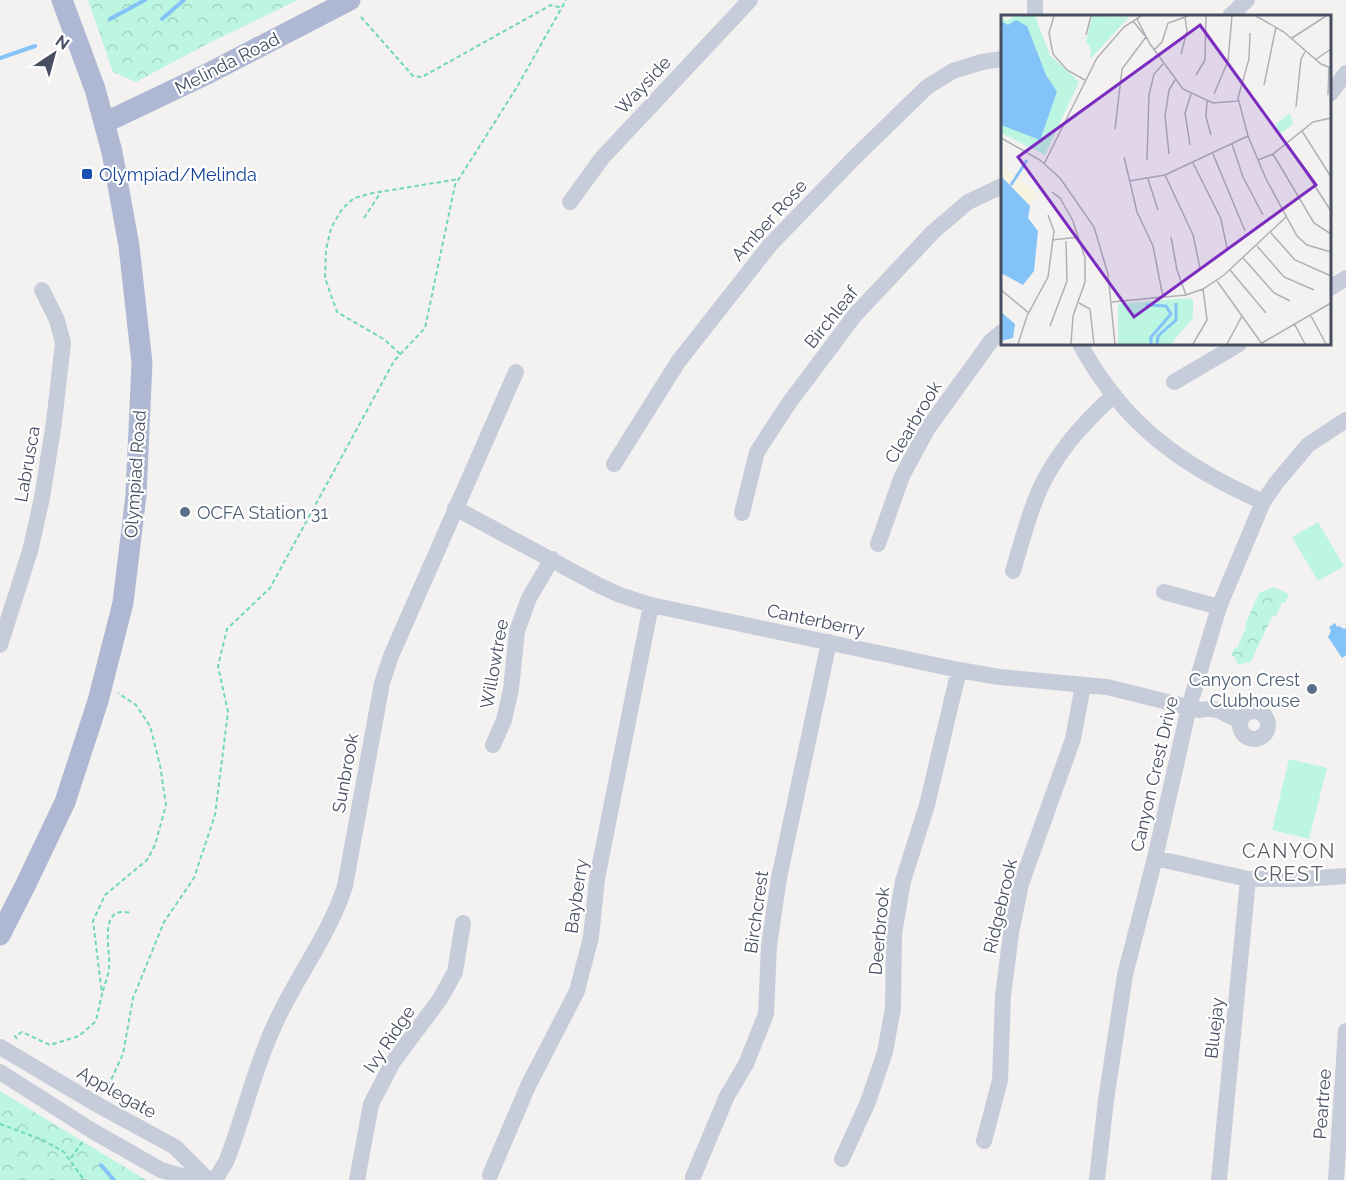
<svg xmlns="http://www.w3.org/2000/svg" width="1346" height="1180" font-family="Raleway,sans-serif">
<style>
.park{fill:url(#park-crowns)}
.pitch{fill:#bcf5e0}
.water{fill:#84c3f7}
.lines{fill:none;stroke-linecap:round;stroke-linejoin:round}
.stream{stroke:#84c3f7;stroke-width:4}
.path{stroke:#6fd7be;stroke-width:2;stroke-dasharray:4.5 3;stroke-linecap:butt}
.minor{stroke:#c7ccda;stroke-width:16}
.major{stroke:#aeb8d3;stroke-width:21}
.transit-dot{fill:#1a4fb4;stroke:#fff;stroke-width:2}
.service-dot{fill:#5c6f8a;stroke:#fff;stroke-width:2}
.labels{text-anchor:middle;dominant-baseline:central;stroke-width:4.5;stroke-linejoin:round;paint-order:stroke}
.street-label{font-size:18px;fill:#474e61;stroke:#fff}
.transit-label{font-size:18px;fill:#164399;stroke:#fff;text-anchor:start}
.service-label{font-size:18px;fill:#4e5e75;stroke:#fff;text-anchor:start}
.neighbourhood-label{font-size:20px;letter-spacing:1.5px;fill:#5d5f67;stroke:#fff}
.inset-river{fill:none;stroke:#84c3f7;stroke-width:3}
.inset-road{fill:none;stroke:#afb0b7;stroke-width:1.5}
.view{fill:#7b2cbf;fill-opacity:0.15;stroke:#7b2cbf;stroke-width:3}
.inset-edge{fill:none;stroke:#474e61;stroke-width:3}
</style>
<defs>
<pattern id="park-crowns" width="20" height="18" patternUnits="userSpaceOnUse" patternTransform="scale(1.5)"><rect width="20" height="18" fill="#bcf5e0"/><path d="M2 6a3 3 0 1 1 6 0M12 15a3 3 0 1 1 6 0" fill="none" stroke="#a3d4c3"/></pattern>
</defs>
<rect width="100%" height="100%" fill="#f4f2f1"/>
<!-- park -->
<path class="park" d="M88,0H298L203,46L136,82L113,72Z
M1273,587L1289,594L1285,603L1282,602L1276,616L1273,615L1250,663L1247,662L1240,665L1236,662L1235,657L1231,655L1235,647L1237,648L1247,626L1245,625L1259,593Z
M0,1091L146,1180H0Z"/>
<!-- pitch -->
<path class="pitch" d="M1318,522L1344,566L1318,581L1292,537Z
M1289,759L1327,768L1309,839L1272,830Z"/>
<!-- water -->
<path class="water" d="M1335,623L1337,627L1339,626L1344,629L1346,628V655L1342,658L1328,637L1331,631L1329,627Z"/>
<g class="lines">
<!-- stream -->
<path class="stream" d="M110,19L145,0
M162,19L184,0
M0,58L35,46
M101,1165L114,1180"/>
<!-- path -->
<path class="path" d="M361,17L413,76L422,77L551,5L562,8
M364,218L381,192
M400,354L385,340L337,312L325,278L326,250L331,228L342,209L354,198L373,193L459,179
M103,991C105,984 108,976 109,968C111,950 97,904 131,913
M17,1039L15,1036L22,1032L50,1045L79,1036L96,1021L102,994L93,921L105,895L147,860L155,845L166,805L160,765L150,726L136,705L118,693
M105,1093L123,1054L133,998L164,922L194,878L215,815L228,712L218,666L227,629L270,588L394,361L425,328L455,185L517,87L566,0
M0,1124L43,1140L64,1152L84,1180
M71,1158L83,1141"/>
<!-- minor -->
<path class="minor" d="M1035,16V0
M1230,16L1247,0
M1330,94L1346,73
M570,202L602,158L750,0
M1330,288L1346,278
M1080,344C1123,424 1182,466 1263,502
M1174,382L1239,344
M614,464L678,362L770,245L854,158L927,87L953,71L982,62L1002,59
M455,508L598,585L620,595L651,605L959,670L999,677L1107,687L1200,710C1221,706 1224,716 1240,720
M742,513L757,452L789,403L855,315L933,232L968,202L1002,186
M878,544L902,476L928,428L991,341L1002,332
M1013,571C1020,548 1026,524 1035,501C1051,458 1081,425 1114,395
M1164,592L1219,607
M0,645L30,551L42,498L54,422L63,343L57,320L42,290
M1240 725a14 14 0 1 1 28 0a14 14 0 1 1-28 0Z
M493,745L504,720L511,689L517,631L529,598L552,559
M1155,858L1248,879H1302L1346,876
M0,1047L98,1105L175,1147L208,1180
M0,1072L91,1130L161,1170L196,1180
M984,1141L1000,1080L1003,996L1011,933L1021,884L1073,739L1083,685
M842,1159L868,1102L885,1052L893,1008L894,934L903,881L927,805L959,670
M490,1175L528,1086L577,991L591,937L597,879L651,605
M693,1177L727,1096L746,1064L766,1014L769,946L779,878L829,642
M215,1180L226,1162C244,1117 254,1068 275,1024C296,977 329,936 345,886L382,683L391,656L516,372
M357,1180L371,1104L393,1062L440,999L455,972L463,923
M1097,1180L1106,1100L1125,975L1155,858L1189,707L1219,607L1263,502L1276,483L1308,445L1346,420
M1219,1180L1248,879
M1336,1180L1346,1031"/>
<!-- major -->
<path class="major" d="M104,123L209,73L350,0
M0,935L26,884L65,802L98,701L123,603L136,495L142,363L129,246L112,152L95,89L62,0"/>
</g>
<!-- markers -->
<rect class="transit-dot" x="81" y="168" width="12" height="12" rx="3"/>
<g class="service-dot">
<circle cx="185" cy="512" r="6"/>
<circle cx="1312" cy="689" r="6"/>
</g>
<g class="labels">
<!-- street labels -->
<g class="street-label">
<text transform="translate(227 63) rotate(-27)">Melinda Road</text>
<text transform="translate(643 85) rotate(-47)">Wayside</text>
<text transform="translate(769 220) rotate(-48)">Amber Rose</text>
<text transform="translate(831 317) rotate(-51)">Birchleaf</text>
<text transform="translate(913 422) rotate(-59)">Clearbrook</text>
<text transform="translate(27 464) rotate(-80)">Labrusca</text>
<text transform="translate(135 474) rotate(-86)">Olympiad Road</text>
<text transform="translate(816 620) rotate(12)">Canterberry</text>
<text transform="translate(494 664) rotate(-80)">Willowtree</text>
<text transform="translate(345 773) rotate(-80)">Sunbrook</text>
<text transform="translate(1154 774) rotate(-77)">Canyon Crest Drive</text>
<text transform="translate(576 896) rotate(-82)">Bayberry</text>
<text transform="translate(1000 906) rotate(-77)">Ridgebrook</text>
<text transform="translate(756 912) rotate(-82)">Birchcrest</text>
<text transform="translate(879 931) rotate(-85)">Deerbrook</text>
<text transform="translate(1214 1028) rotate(-84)">Bluejay</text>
<text transform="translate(389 1039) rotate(-56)">Ivy Ridge</text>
<text transform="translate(117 1092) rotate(29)">Applegate</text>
<text transform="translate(1322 1104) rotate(-86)">Peartree</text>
</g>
<!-- transit labels -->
<g class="transit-label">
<text x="99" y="174">Olympiad/Melinda</text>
</g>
<!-- service labels -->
<g class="service-label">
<text x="197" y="512">OCFA Station 31</text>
<text x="1300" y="679" text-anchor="end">Canyon Crest<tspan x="1300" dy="21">Clubhouse</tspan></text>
</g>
<!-- neighbourhood labels -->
<g class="neighbourhood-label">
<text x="1289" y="851">CANYON<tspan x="1289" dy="23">CREST</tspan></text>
</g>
</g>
<!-- overview -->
<g transform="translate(1001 15)">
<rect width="330" height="330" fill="#f4f2f1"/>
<path d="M0,151L36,178L29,191L0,161Z" fill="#f6f4e1"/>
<path d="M12,1H34L49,40L78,67L44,140L0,118V2L6,6ZM91,1L128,2L89,44L90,34L85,27ZM187,283L192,285V303L170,329H117V289Z" fill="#bcf5e0"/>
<path d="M289,98L292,109L278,120L275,109Z" fill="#bcf5e0"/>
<path d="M15,5L26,11L45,60L56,77L39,125L0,110V6L7,10ZM0,161L29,191L27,203L37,216L33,256L22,270L0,258ZM0,297L14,309L12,323L0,326Z" fill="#84c3f7"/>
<path class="inset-river" d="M10,170L26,145M145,290L165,291L170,299L150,322V329M156,329L157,321L175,305V288"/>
<path class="inset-road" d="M53,1L48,18L52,39L66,55L84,65M255,1L283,17L320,49L330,53M136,4L149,29L182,74L212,88L237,86M132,6L144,21M249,18L248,44L237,83L247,121L265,164L296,221L306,230L330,237M85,20L90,1M291,23L325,1M153,35L161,27L167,8L187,1M180,39L186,16L184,2M314,45L330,34M195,60L204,45L205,1M263,70L275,12M213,79L227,46L231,1M327,80L328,52M206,86L205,102L210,120M295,92L300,44L304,37M114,114L121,54L145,22M301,116L330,162M0,123L39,145L59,163L93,212L107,259L114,329M286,128L330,196M231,129L242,162L262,200M189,130L184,98L190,79M168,139L164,101L168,75L174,65M212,139L244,216M272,139L313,208L330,219M123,142L136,197L152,231L162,282M146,145L148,80L153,59L162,49M257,145L272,139L312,107L330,103M192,148L220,204L226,233M43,149L96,43L123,12L140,1M164,160L192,220L199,253M147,164L157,195M128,166L164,160L247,121M51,177L59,183L72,206L84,243V267L72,301L70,329M270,218L294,245L330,261M170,222L176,255L185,280M51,225L78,222M256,231L283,262L313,275M242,243L273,278L289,286M229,255L265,298M216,266L261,329M0,275L28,298M111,287L185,280L202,274L223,260L285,202M111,287L161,282M78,288L89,294L93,329M309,299L325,329M293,308L304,329M49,311L66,266L65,226M261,328L330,288M17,329L26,301L47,262L53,216L47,200M192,329L206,305L202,274M226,329L241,301"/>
<path class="view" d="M199,10L315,170L133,302L17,142Z"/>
<rect width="330" height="330" class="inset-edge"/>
</g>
<!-- north arrow -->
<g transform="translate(54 54) rotate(36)" stroke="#ffffff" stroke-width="4.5" paint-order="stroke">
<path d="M0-4.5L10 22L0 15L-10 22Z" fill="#474e61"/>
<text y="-9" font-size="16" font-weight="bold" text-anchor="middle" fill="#474e61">N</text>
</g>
</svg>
